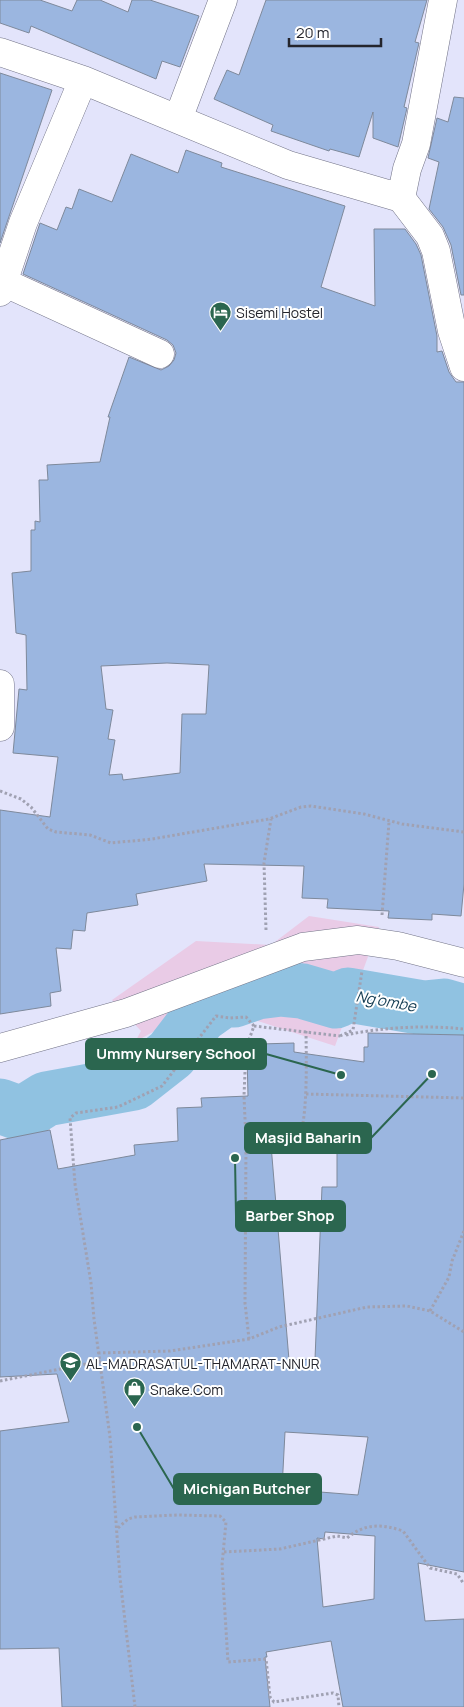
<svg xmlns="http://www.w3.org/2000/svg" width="464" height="1707" font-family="Manrope,sans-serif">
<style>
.green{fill:#e9cbe6}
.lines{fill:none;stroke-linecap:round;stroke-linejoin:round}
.river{stroke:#90c2e1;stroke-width:55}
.building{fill:#9bb6e0;stroke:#7e899b;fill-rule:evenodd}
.minor-casing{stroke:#727387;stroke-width:29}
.path{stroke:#a0a1b2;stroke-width:3;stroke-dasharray:2.5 2.5;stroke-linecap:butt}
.minor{stroke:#fff;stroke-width:28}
.labels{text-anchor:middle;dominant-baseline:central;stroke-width:4;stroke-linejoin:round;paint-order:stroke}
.poi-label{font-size:14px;fill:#24252d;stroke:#fff;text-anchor:start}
.water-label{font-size:15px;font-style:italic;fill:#184056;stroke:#fff}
.leader{fill:none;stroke:#2b664f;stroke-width:2}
.callout-dot{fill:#2b664f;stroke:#fff;stroke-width:2}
.callout{fill:#2b664f;stroke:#2b664f;stroke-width:2}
.callout-label{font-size:15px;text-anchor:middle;font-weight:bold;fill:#fff}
</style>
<rect width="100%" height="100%" fill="#e3e4fb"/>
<!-- green -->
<path class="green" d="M309,916L379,927L335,1046L252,1019L233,987L135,1042L141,1031L112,1000L196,941L271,945Z"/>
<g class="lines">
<!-- river -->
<path class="river" d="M0,1106L22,1114L46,1099L134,1083L171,1054L200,1016L224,999L234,1000L257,992L281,989L302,991L336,1001L348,995L424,1008L444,1006L464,1012"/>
</g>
<!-- building -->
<path class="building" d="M0,0H40L72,11L77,0H100L128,12L132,0H150L199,16L180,67L162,61L156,79L31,26L29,33L0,23Z
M266,0H427L415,42L419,43L404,107L407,108L398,147L373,138V112L359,157L330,149L329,151L271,131L273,125L214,99L227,70L239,75Z
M0,73L52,90L0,243Z
M454,97L464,98V295H461L451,245L443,227L429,209L439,162L428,158L437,118L448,122Z
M186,150L222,163L221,167L345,206L321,287L375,306L374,229H405L416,244L421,255L437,336V352L442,351L449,372L456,382H464V884L461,916L432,914V920L388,918L389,911L327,908L328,899L302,898L304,866L204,864L207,881L136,894L138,905L87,913L85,931L73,930L71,949L56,948L61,991L50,993L51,1006L0,1014V810L50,817L58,757L13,753L19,689L27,690L26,635L16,633L12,573L31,571V530H35V521L40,522L39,480H48L47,465L100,462L110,417H108L129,357L161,370L169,366L174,360L176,353L173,345L167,340L23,274L40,223L57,230L66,207L72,209L79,189L112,202L131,154L178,173ZM167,663L209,665L206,714H182L180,773L123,780L122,774L109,775L115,740L108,739L113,710L106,709L101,666Z
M368,1033L464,1035V1572L418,1563L425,1621L464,1619V1707H343L331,1641L266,1652L267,1657H265L270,1707H62L59,1648L0,1649V1431L69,1422L57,1374L0,1377V1140L50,1130L58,1169L135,1155L134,1145L178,1141L177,1108L202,1107L201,1098L248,1096L247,1054H260V1044L294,1043V1052L364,1062V1047H368ZM337,1132V1187H322L315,1359L289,1360L270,1133ZM285,1432L368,1437L358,1495L282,1489ZM325,1532L375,1536L374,1599L323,1607L317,1538L324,1539Z"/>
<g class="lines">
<defs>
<path id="minor" d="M0,52L83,80L288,165L401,198L430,236L436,251L452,331L464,367
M178,119L223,0
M401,198L407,169L416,144L443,0
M0,284L3,282L160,354
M0,292L23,223L83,80
M0,684V727
M0,1048L126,1013L303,947L358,940L398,946L464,963"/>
</defs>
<!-- minor casing -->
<use href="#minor" class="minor-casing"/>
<!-- path -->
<path class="path" d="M0,791L21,799L31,807L48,829L56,832L90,835L111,843L152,839L269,819L301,807L311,806L364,814L402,824L464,832
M382,915L389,822
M266,930L264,863L271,819
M254,1026L340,1036
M346,1035C383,1027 426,1025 464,1029
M340,1036L353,1030L362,971
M306,1094L464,1098
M246,1142C260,1143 285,1149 296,1141C309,1132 306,1049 306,1031
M430,1311L449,1277L452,1261L464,1231
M98,1353L170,1351L249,1339L279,1327L367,1307L407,1306L430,1311L464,1332
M0,1381L101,1361
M118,1528L128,1519L135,1517L177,1515L220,1516L226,1522L222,1565L228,1662L266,1659L270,1697L274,1702L333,1693L338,1695L339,1707
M224,1552L280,1549L337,1536L347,1538C365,1523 382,1524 403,1531L430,1568L457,1574L464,1584
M135,1707L120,1578L110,1437L94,1319L91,1283L75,1184L70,1118L76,1113L118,1107L162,1086L216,1016L230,1018L246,1017L254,1026L246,1048L244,1096L246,1142L245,1303L249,1339"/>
<!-- minor -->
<use href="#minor" class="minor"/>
</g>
<!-- icons -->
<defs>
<symbol id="hotel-pin" viewBox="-11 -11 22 30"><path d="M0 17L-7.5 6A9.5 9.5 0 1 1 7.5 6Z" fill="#2b664f" stroke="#fff"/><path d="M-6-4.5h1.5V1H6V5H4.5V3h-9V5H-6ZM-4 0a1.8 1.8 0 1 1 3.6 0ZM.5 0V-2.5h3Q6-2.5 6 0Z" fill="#fff"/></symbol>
<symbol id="school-pin" viewBox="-11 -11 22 30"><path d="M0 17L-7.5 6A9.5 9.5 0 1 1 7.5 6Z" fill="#2b664f" stroke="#fff"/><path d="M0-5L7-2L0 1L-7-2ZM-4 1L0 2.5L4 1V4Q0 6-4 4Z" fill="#fff"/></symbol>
<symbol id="shop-pin" viewBox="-11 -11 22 30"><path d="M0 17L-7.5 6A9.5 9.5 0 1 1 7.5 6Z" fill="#2b664f" stroke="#fff"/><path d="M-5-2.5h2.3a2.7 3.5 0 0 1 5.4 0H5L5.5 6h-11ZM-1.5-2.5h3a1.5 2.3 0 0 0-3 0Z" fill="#fff"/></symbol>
</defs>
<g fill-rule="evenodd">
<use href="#hotel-pin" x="208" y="300" width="25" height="34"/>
<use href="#school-pin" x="58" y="1350" width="25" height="34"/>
<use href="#shop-pin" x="122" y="1376" width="25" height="34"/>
</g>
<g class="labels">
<!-- poi labels -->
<g class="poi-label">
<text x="236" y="312">Sisemi Hostel</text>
<text x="86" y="1363">AL-MADRASATUL-THAMARAT-NNUR</text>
<text x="150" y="1389">Snake.Com</text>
</g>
<!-- water labels -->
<g class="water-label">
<text transform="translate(386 1001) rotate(10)">Ng'ombe</text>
</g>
</g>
<!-- callouts -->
<path class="leader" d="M341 1075L266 1054M432 1074L371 1138M235 1158L236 1216M137 1427L174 1489"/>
<g class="callout-dot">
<circle cx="341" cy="1075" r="5"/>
<circle cx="432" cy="1074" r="5"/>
<circle cx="235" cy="1158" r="5"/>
<circle cx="137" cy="1427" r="5"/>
</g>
<g class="callout">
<rect x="86" y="1039" width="180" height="30" rx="5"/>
<rect x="245" y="1123" width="126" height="30" rx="5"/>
<rect x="236" y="1201" width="109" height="30" rx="5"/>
<rect x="174" y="1474" width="147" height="30" rx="5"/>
</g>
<g class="callout-label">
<text x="176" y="1059">Ummy Nursery School</text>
<text x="308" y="1143">Masjid Baharin</text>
<text x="290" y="1221">Barber Shop</text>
<text x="247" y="1494">Michigan Butcher</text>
</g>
<!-- scale -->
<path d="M289 38v8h92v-8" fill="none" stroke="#24252d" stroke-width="2.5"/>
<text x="296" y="38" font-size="15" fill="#24252d" stroke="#ffffff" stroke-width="4" paint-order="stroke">20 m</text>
</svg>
